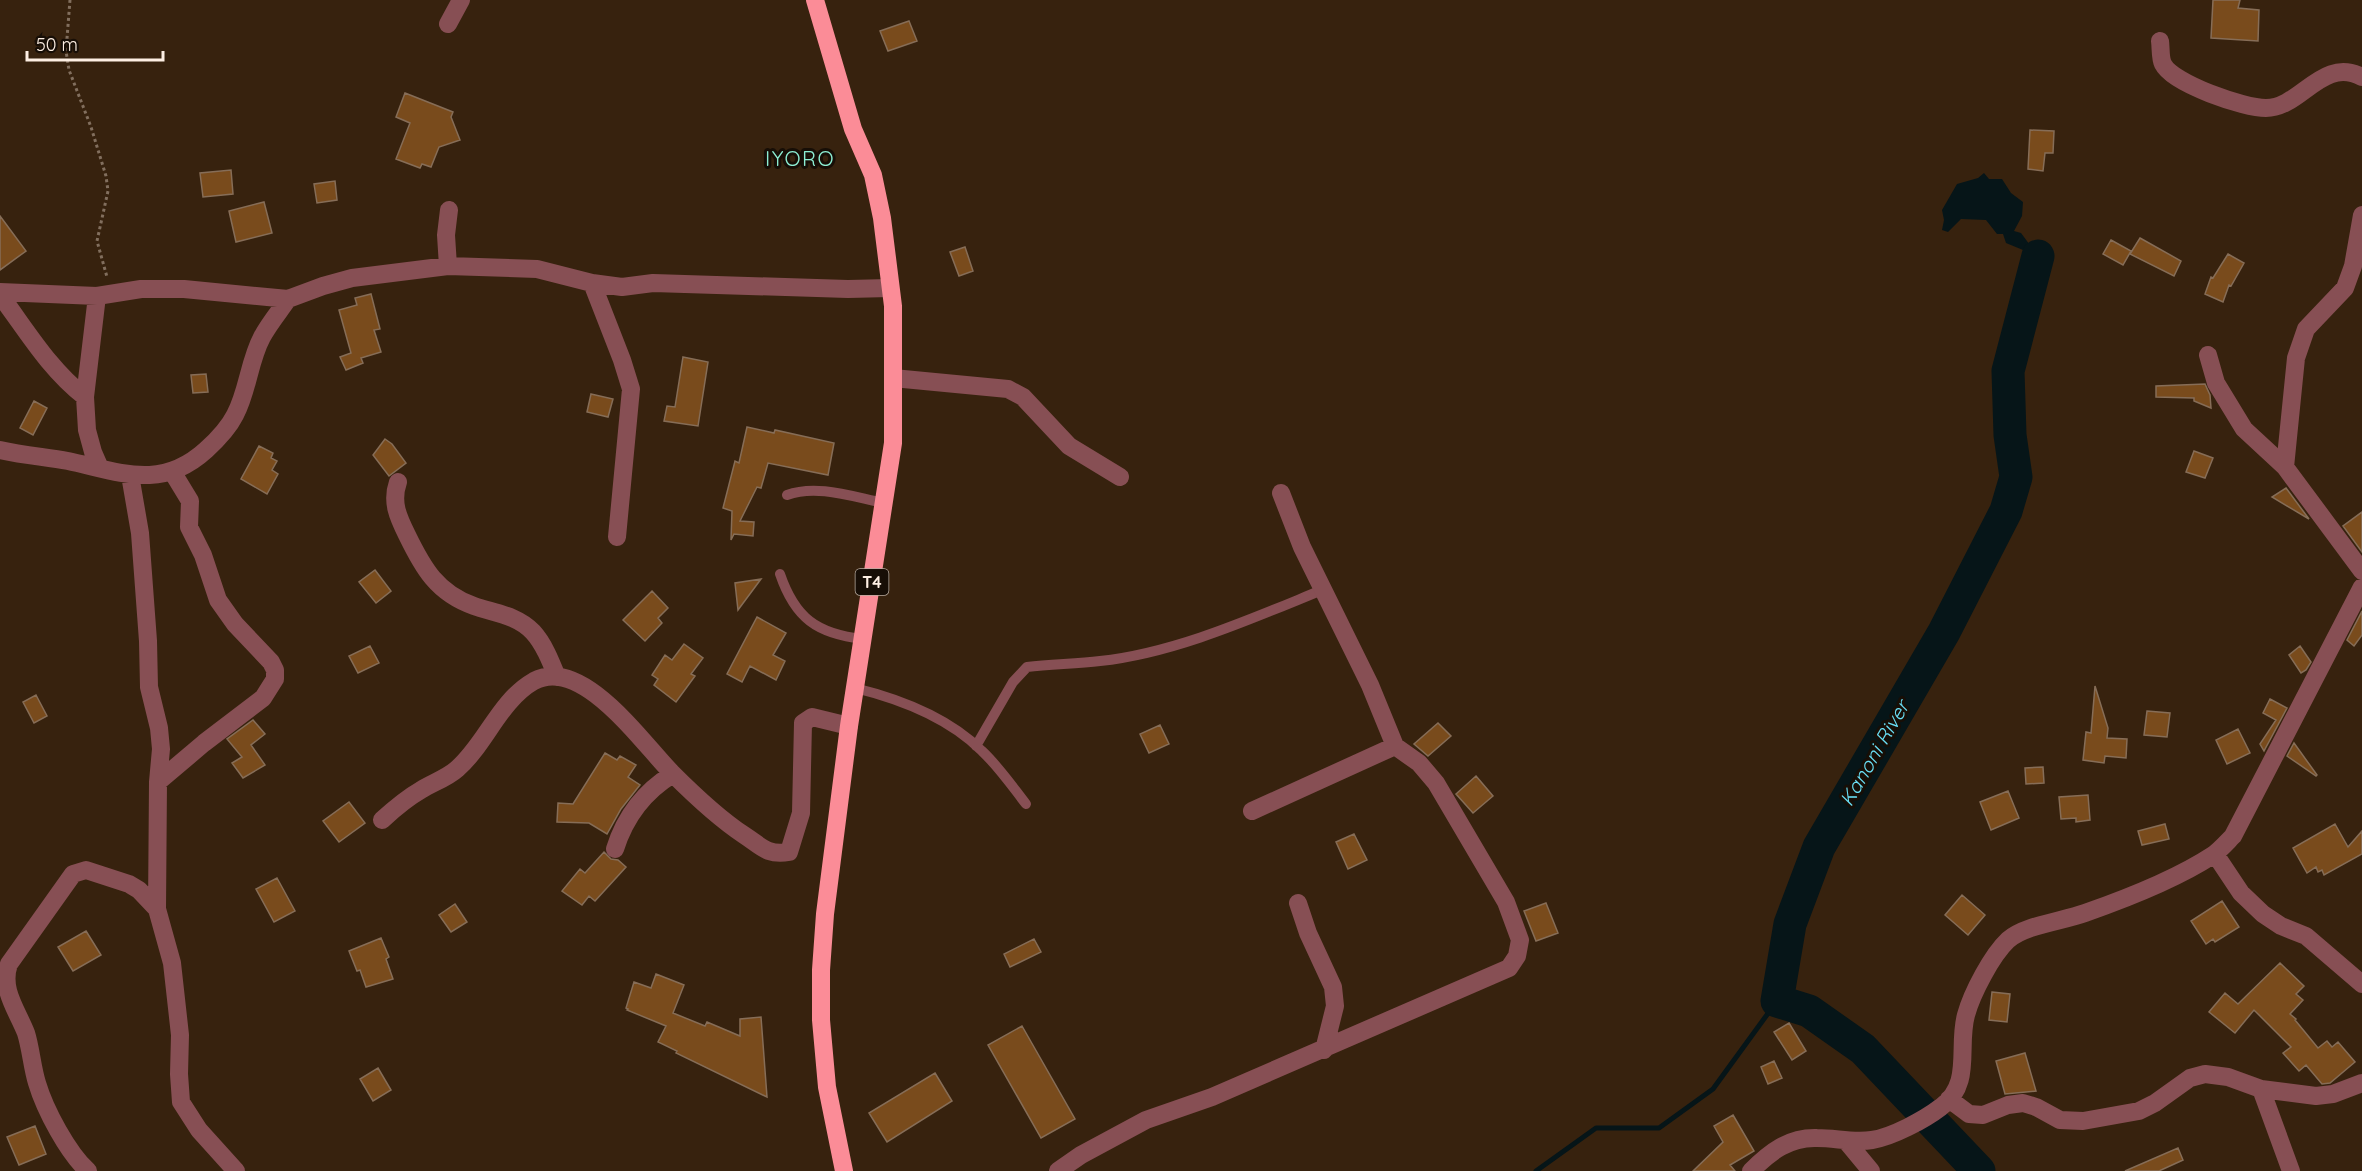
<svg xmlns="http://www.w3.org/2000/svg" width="2362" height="1171" font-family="Quicksand,sans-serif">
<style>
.water{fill:#061518}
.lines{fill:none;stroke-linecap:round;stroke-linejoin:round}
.stream{stroke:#061518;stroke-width:5}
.river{stroke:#061518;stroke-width:33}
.building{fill:#794b1c;stroke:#866d57;stroke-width:1.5}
.path{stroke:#826f5e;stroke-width:3;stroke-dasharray:3 3;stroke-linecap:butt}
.lane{stroke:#874f54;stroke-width:10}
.street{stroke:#874f54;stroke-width:18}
.highway{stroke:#fb8c97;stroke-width:18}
.labels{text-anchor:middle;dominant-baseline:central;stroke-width:6;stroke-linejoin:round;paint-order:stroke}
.shield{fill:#170e06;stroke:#b9aca1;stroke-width:1.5}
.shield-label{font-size:16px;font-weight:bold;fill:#feefe3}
.water-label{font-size:20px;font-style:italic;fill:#6ae0f7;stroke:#170e06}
.quarter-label{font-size:21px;letter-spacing:1.5px;fill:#8deed3;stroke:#170e06}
</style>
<rect width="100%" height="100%" fill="#37220e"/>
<!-- water -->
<path class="water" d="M1984,173L1989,179H2002L2011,193L2023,202L2022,216L2014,231L2021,233L2038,256L2006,243L2003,234H1997L1986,220L1961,219L1948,232L1942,230L1944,220L1942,210L1957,184L1978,178Z"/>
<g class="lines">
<!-- stream -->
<path class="stream" d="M1536,1171L1596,1128H1659L1713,1089L1777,1001"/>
<!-- river -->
<path class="river" d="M1979,1171L1863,1049L1809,1011L1777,1001L1790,924L1819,847L1944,632L2006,511L2016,477L2010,435L2008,371L2038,256"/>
</g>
<!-- building -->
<path class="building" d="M2213,0H2240L2238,8L2259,10L2258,41L2211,38Z
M909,21L917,41L888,51L880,31Z
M405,93L453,112L451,117L460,140L439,147L431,167L422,164L420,168L396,159L410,123L396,117Z
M2030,130L2054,131L2053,153H2045L2043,171L2028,169Z
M231,170L233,194L203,197L200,173Z
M335,181L337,200L317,203L314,184Z
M264,202L272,233L236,242L229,211Z
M0,216L26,251L0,270Z
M2140,238L2181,261L2174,276L2130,254Z
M2111,240L2131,251L2123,265L2103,254Z
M965,247L973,271L959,276L950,252Z
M2228,254L2244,263L2231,286L2229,285L2223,302L2205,294L2211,277L2213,278Z
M371,294L380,329L374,330L381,352L361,358L363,363L346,370L340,357L351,353L339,310L357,305L355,298Z
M683,357L708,362L698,426L664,421L667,406L675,407Z
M206,374L208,392L193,393L191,375Z
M2205,384L2210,395L2211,408L2194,401V398L2156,397V386Z
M591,394L613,399L608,417L587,412Z
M34,401L47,408L33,435L20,428Z
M747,427L774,433L775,430L834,443L828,475L768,463L761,488L757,487L740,521L754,522L753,536L734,534L731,540L732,511L723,508L735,461L739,463Z
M385,439L392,444L406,463L389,476L373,455Z
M259,446L273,453L271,458L277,461L272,470L278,474L267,494L241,479Z
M2194,451L2213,458L2205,478L2186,472Z
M2286,488L2309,519L2272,497Z
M2362,512V552L2343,526Z
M375,570L391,591L376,603L359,582Z
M761,579L738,610L735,583Z
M652,591L668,608L658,618L662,623L645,641L623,620Z
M2362,611V635L2354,646L2347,640Z
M757,617L786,633L773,655L785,661L776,680L750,666L742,682L727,674Z
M684,644L703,658L691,674L695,676L676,702L654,685L658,679L652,675L665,655L672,660Z
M370,646L379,663L358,673L349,656Z
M2300,646L2311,662L2306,670L2301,673L2289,655Z
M2095,686L2108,728L2107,738L2127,739L2126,758L2105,756L2104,763L2083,760L2086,732L2091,733Z
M36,695L47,716L34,723L23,702Z
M2270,699L2287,708L2264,751L2260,744L2276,720L2263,713Z
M2147,711L2170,713L2167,737L2144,735Z
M253,720L265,734L251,745L265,765L243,778L232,763L242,757L227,739Z
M1438,723L1451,736L1428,756L1414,744Z
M1160,725L1169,744L1149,753L1140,734Z
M2238,729L2250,753L2227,764L2216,740Z
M2294,743L2317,775L2316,776L2287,756Z
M605,753L617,760L620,756L636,765L628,777L640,785L621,809L607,834L589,823L557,822L558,803L573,804Z
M2043,767L2044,783L2026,784L2025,768Z
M1476,776L1493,796L1473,813L1456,794Z
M2008,791L2019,818L1991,830L1980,802Z
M2088,795L2090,820L2076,822V818L2061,819L2059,797Z
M349,802L365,823L339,842L323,821Z
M2165,824L2169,839L2142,845L2138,831Z
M2335,824L2348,847L2362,831V854L2324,875L2322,870L2318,872L2316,867L2307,873L2293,848Z
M1354,834L1367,860L1348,869L1336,842Z
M604,852L611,859L618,860L626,867L595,901L589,896L582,905L562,891L580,869L585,873Z
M277,878L295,911L274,922L256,889Z
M1962,895L1985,915L1968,935L1945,915Z
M2222,901L2239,927L2215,942L2213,939L2206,944L2191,921Z
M1546,903L1558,933L1536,941L1524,911Z
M455,904L467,922L451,932L439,915Z
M86,931L101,955L73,971L58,947Z
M381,938L389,957L386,959L393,979L366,987L360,970L357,971L349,951Z
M1034,939L1041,952L1010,967L1004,954Z
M2280,963L2304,986L2296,994L2303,1000L2290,1014L2296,1019L2295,1020L2318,1048L2327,1041L2332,1047L2338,1042L2355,1062L2330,1083L2322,1084L2306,1065L2299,1071L2283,1053L2291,1047L2254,1010L2235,1033L2209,1012L2225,993L2238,1004Z
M656,974L684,985L673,1013L705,1026L707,1022L740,1036V1019L761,1017L767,1097L676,1053L677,1051L658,1042L666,1026L627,1010L628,1009L626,1008L634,982L651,988Z
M1992,992L2010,994L2007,1022L1989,1020Z
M1789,1023L1806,1051L1792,1060L1774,1032Z
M1022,1026L1075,1119L1041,1138L988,1045Z
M2025,1053L2036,1091L2005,1094L1996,1061Z
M1774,1061L1782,1078L1768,1084L1761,1067Z
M378,1068L391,1090L373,1101L360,1079Z
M935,1073L952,1101L887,1142L869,1113Z
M1733,1115L1754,1151L1730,1165L1735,1171H1693L1723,1142L1714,1126Z
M35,1126L46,1154L19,1165L7,1137Z
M2178,1148L2183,1160L2159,1171H2125Z"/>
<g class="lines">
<!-- path -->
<path class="path" d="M70,0L66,51L69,70L91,127L106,176L108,191L97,241L107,277"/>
<!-- lane -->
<path class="lane" d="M787,495C817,484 853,497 884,503
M780,574C795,618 817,634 863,639
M855,688C900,699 949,718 982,751C999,767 1012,786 1026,804
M976,746L1013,682L1027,667C1052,664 1076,664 1100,661C1175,653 1253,618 1322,590"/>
<!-- street -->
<path class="street" d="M448,24L461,0
M2160,41C2161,48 2160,58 2163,64C2173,84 2244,108 2266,108C2301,108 2322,56 2362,77
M448,266L446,235L449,210
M592,283L622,360L631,389L617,537
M0,292L97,296L141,289H184L288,299L323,286L352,278L448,266L537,269L592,283L622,287L653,283L848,289L890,288
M0,295C27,331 49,369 85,397
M97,296L85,397L87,430L93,452L100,468
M2208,355L2216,383L2244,429L2285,467L2362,571
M893,378L1008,389L1023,397L1069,446L1120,477
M0,450C22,455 45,457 68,461C120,472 161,491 206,450C217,440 228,429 235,415C248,391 249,361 262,337C269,324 279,312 288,299
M2285,467L2296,358L2306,329L2345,288L2353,266L2362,215
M130,475L140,533L148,641L149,687L159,728L161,749L158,782L157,909L172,963L180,1035L179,1074L181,1102L199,1130L236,1171
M398,482C391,502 398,517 407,535C423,568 437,593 474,606C494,613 517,615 533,632C544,644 551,662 557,677
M158,782L204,743L263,698L275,679V670L271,662L235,624L218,600L203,555L189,527L190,501L173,473
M1252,811L1395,746
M382,820C394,809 407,798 421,790C432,783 447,778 457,769C486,744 499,701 534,681C582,655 643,744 672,773C694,795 718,818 744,835C761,846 767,856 789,852L801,813L803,723L812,717L849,726
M615,849C625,817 645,791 673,774
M2215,854L2241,893L2263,914L2281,926L2306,936L2362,984
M1298,903L1308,933L1333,987L1335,1006L1324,1050
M2261,1089L2291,1171
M1949,1099L1969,1114L1983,1115L2008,1105L2023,1103L2036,1107L2060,1120L2083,1121L2139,1111L2155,1103L2190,1078L2205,1074L2228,1077L2261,1089L2316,1096L2333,1094L2362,1083
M1847,1142L1871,1171
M88,1171C68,1153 45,1110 37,1083C32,1067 31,1049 26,1033C17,1010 0,989 9,964L73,874L86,870L129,884L139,890L157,909
M1058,1171L1081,1155L1146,1120L1212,1097L1509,968L1517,956L1520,940L1506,902L1436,783L1419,763L1395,746L1370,685L1302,547L1281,493
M1751,1171C1770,1152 1789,1137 1817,1138C1836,1138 1853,1143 1872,1140C1892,1137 1924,1120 1941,1107C1973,1084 1957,1047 1966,1015C1972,993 1992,955 2008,940C2025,925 2063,921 2085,913C2125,899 2178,878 2213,855C2220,850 2227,842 2233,836L2362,587"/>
<!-- highway -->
<path class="highway" d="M815,0L853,129L873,175L882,218L893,306V443L849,726L825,914L821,970V1020L827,1087L844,1171"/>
</g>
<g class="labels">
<!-- shield labels -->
<rect class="shield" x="855.5" y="569" width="33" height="26" rx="4.5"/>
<g class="shield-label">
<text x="872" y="582">T4</text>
</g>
<!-- water labels -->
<g class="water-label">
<text transform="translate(1874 753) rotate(-60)">Kanoni River</text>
</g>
<!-- quarter labels -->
<g class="quarter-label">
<text x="800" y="158">IYORO</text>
</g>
</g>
<!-- scale -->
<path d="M27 51v9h136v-9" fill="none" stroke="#feefe3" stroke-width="3"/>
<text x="36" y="51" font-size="18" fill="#feefe3" stroke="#170e06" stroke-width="4.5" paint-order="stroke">50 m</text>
</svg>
